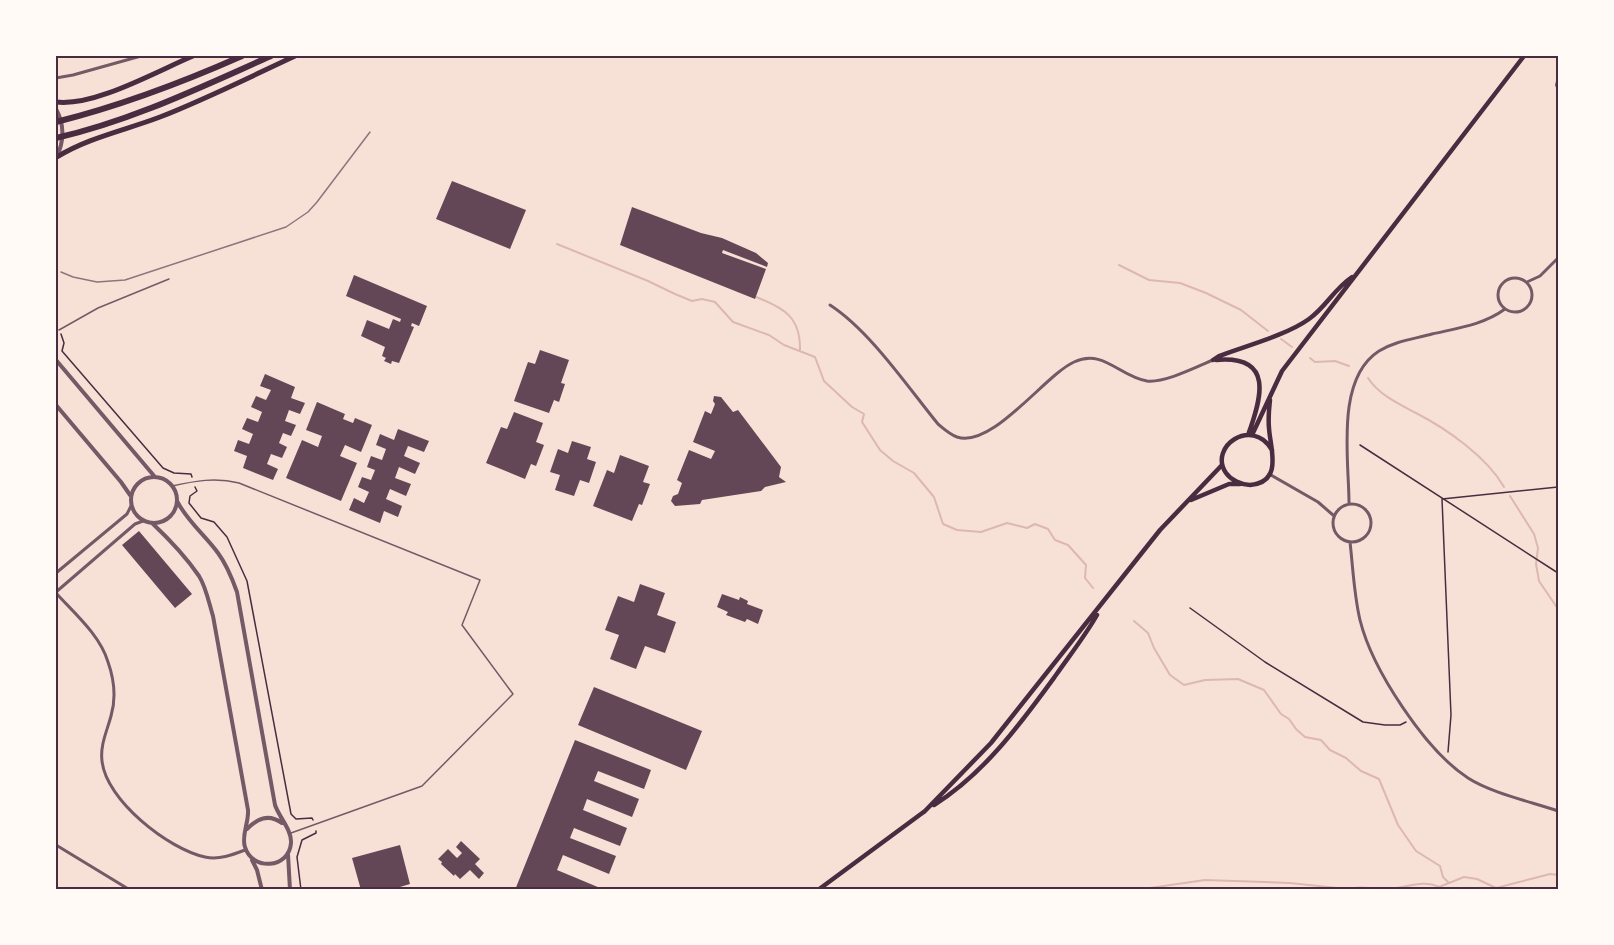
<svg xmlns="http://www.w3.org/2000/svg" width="1614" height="945" font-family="'IBM Plex Sans',sans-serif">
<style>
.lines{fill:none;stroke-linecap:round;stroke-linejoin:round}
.stream{stroke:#dcb8b0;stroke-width:2}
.building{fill:#644757}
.path{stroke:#4a2c40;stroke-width:1.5}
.service{stroke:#755966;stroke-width:1.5}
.minor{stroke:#755966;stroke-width:3}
.tertiary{stroke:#755966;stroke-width:4}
.secondary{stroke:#4a2c40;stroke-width:4.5}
.trunk{stroke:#4a2c40;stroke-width:5}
.motorway{stroke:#4a2c40;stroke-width:6}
.tram{stroke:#8f747c;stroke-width:1.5}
.neatline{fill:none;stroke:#4a2c40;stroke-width:2}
</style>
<rect width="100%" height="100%" fill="#f7e1d7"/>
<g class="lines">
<!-- stream -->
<path class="stream" d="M557,244L648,281L675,294L692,301L702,299L715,302L733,322L769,335L784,345L815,357L824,381L852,407L864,414L862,422L880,450L893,461L914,473L934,497L943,524L957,530L981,532L1007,523L1027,528L1035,524L1048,529L1055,540L1068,545L1086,565L1085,578L1093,588
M1119,265L1149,280L1180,283L1206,293L1241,310L1268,331
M756,297C784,308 801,317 800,351
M1281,339L1292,347
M1310,358L1315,362L1335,361L1349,366
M1368,378C1379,395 1399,404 1416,413C1447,429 1487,457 1504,487
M1510,496L1534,534L1538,548L1536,564L1539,581L1558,609
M1134,621L1148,633L1154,648L1170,675L1184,685L1205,680L1238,679L1264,690L1281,714L1289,719L1296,729L1305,737L1321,740L1330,750L1346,758L1361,771L1379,779L1398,825L1416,851L1440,866L1443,877L1449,883
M1136,890L1205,880L1290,883L1347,889C1360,885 1371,889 1384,889C1403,890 1421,878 1439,887L1464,877L1477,879L1496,888L1550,874L1558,875"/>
</g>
<!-- building -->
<path class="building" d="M452,181L526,210L510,249L436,219Z
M632,207L701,233L722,238L756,253L768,263L767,267L723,250L722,253L766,269L755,299L620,245Z
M354,275L427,306L419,326L412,323L411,326L414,327L399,363L392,361L391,364L384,361L386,358L382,356L385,347L361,336L367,320L389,329L393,319L400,322L401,319L346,296Z
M540,350L569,360L561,383L565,384L559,402L554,400L549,413L514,401L528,362L535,364Z
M265,374L295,387L291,398L305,403L300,414L289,410L285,421L296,425L291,436L283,433L279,443L287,447L282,458L271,454L267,464L278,469L273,480L243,468L247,456L234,451L238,440L249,444L253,434L242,429L247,418L258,422L262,412L251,407L256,396L266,400L271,390L260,386Z
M714,396L721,397L733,412L738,410L781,467L779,477L786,482L765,487L761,491L702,500L700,504L675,506L671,501L673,496L678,494L682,483L677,480L689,450L711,459L715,451L693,442L705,411L711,414L715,404L713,401Z
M317,402L345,414L343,419L353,423L355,418L372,425L361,452L345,445L340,456L357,463L341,501L286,478L302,440L318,447L322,436L306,430Z
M514,412L543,423L536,442L544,445L536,466L531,464L525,479L486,463L501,427L507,429Z
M398,429L429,441L424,452L408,446L404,456L420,463L415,474L399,467L395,478L411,484L406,496L390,489L386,499L402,506L398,517L384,511L380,523L349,510L354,498L364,503L369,492L358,487L362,477L371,480L375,470L367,467L371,456L382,460L386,449L376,445L380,434L394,440Z
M572,441L591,447L587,459L596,462L589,483L580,480L574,496L555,490L560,475L550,472L558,449L568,453Z
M620,455L649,466L643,482L650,484L642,505L639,504L632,521L593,506L607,470L614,473Z
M139,531L192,594L175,608L122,545Z
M640,584L665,593L657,615L676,622L665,653L645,646L636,669L610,659L619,635L605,630L618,596L634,602Z
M722,594L739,600L740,597L748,601L747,604L763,610L758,624L747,619L745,622L726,615L728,612L717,607Z
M594,687L702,731L686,770L578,725Z
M575,740L651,770L644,789L598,771L594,781L639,799L632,817L587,799L583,810L627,828L620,846L574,828L570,838L616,856L609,874L563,855L557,870L605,890H558L552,887L551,890H515Z
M461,841L480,859L475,864L484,873L479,879L470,870L460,879L455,874L454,876L441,864L442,862L438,859L448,849L457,858L462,853L456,847Z
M400,845L410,884L390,890H361L352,858Z"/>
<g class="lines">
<!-- path -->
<path class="path" d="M1558,75L1556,85L1558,92
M61,334L64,343L62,351L163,468L174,473L191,474L192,477
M1360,445L1558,573
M195,487L197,491L190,496L189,503L201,518L214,522L227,537L247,581L291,814L296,819L312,818L313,820
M1190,608L1265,662L1363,722L1385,725H1400L1406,722
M1448,752L1451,715L1442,499L1558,487
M301,890L297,857L302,840L316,833V831"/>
<!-- service -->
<path class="service" d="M59,330L98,308L169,279
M172,486C195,481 215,477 239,483L480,580L462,625L513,694L422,786L291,833"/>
<!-- minor -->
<path class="minor" d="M56,78L73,75L141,56
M1498 295a17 17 0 1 1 34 0a17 17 0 1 1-34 0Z
M1527,282L1540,276L1558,258
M830,305C870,331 907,386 938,424C944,429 949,434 957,437C992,449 1045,375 1074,362C1103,348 1120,377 1147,381C1165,383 1196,367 1213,360
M1269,474L1318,502L1333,515
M1349,503C1349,460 1335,379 1379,351C1395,341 1414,339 1432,334C1458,328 1483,325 1505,309
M1333 523a19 19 0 1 1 38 0a19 19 0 1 1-38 0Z
M1350,542C1353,568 1354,595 1360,620C1372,669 1425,750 1468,778C1491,793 1532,802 1558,811
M56,573L127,514L131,506
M56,592L135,524L143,521
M56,593C74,613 100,635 108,662C114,679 116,699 111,716C107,731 100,745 102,761C106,800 168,849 205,857C219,860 232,855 245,850
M56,845L130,890"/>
<!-- tertiary -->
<path class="tertiary" d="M56,109C65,125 64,142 56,159
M56,360L155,477
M56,405L121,482L130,495
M131 500a23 23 0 1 1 46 0a23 23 0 1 1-46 0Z
M152,523C169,539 186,557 199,576C206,587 209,603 213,616L248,810C249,822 241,836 245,847C252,871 289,869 291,843C292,830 279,817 275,805L237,592C232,578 227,565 218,553C205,535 187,521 177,501
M247,829C257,819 268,813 282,823
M288,854L290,890
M252,860L257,870L262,890"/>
<!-- secondary -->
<path class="secondary" d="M1213,360L1219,356C1245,346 1287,335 1309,319C1326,307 1334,289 1352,277
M1216,360C1274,355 1262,397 1248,435
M1270,400C1269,409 1268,418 1269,428C1270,448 1284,482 1250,485C1241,485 1231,480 1226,473C1208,447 1252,416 1272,450
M1252,435L1282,371L1524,56
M1191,500L1229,484H1240
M934,805C985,773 1021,723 1056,675C1070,655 1085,636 1097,615
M924,812L991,743L1160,530L1222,465
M818,890L925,811"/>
<!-- trunk -->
<path class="trunk" d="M56,102C94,107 157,71 193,56
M57,157C87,138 126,130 160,117C206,99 250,77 295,56"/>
<!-- motorway -->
<path class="motorway" d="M56,122C120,106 181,83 242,56
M56,138C131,121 201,87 271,56"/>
<!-- tram -->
<path class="tram" d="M61,272L73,277L97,282L125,280L286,227L308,212L317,202L370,132"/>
</g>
<!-- border -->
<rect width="1614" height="945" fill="none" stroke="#fffaf5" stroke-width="114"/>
<rect x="57" y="57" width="1500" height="831" class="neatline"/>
</svg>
